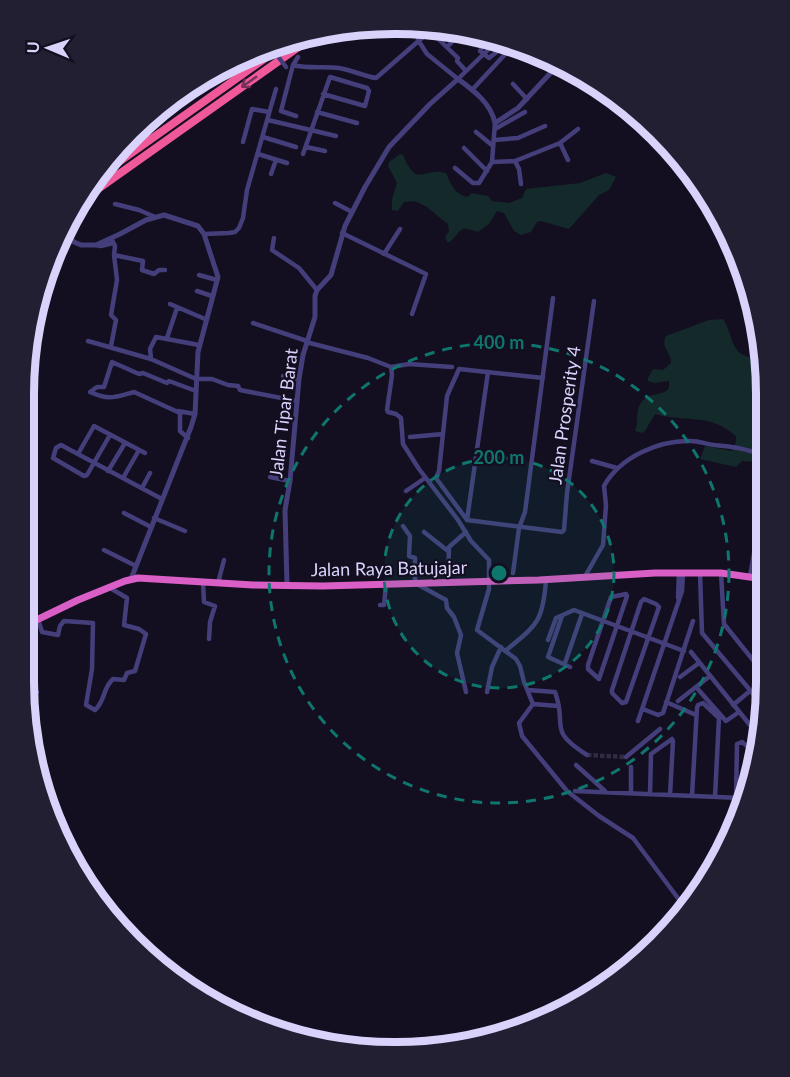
<svg xmlns="http://www.w3.org/2000/svg" width="790" height="1077" font-family="Lato,sans-serif">
<style>
.green{fill:#13292a}
.lines{fill:none;stroke-linecap:round;stroke-linejoin:round}
.minor-tunnel{stroke:#312c41;stroke-width:4.5;stroke-dasharray:4.5 2;stroke-linecap:butt}
.minor{stroke:#443f7b;stroke-width:4.5}
.tertiary{stroke:#443f7b;stroke-width:5}
.trunk{stroke:#d95ec5;stroke-width:7}
.motorway{stroke:#ef599a;stroke-width:8}
.minor-bridge{stroke:#443f7b;stroke-width:4.5}
.oneway{stroke:#763057}
.ring{fill:none;stroke:#0f766e;stroke-width:3;stroke-dasharray:10 8}
.labels{text-anchor:middle;dominant-baseline:central;stroke-width:4.5;stroke-linejoin:round;paint-order:stroke}
.street-label{font-size:18px;fill:#d9d3fb;stroke:#130f20}
.rim{fill:none;stroke:#d9d3fb;stroke-width:8}
.centre{fill:#0f766e;stroke:#130f20;stroke-width:3}
.ring-label{font-size:18px;text-anchor:middle;font-weight:bold;fill:#0f766e;stroke:#130f20;stroke-width:4.5;stroke-linejoin:round;paint-order:stroke}
</style>
<rect width="100%" height="100%" fill="#130f20"/>
<!-- green -->
<path class="green" d="M400,154L403,155C418,190 423,166 446,173C451,184 454,194 467,197L472,193L488,196L492,201L509,203L522,198L526,189L580,183L606,173L616,177L609,190L599,195L569,229L541,221L537,222L531,232L521,235L514,231L504,213L497,211L489,224L478,232C474,231 466,228 463,229C458,231 454,240 448,243L445,237L449,231L448,224C433,214 423,198 404,202L398,211L392,210V199L397,183L388,166L389,162Z
M723,319C733,333 730,354 750,357L757,349L749,337L751,330L758,327L763,346V414L755,462L742,461L736,467L700,459L705,446L732,451L736,441V436C708,412 686,423 655,414L645,431L642,433L635,431C639,422 635,410 641,403C649,391 663,397 669,388V381L655,383L648,381V378L653,369L663,370L671,363C671,351 660,348 666,336L709,320Z"/>
<g class="lines">
<!-- minor-tunnel -->
<path class="minor-tunnel" d="M587,755L626,757"/>
<!-- minor -->
<path class="minor" d="M418,40L427,54L458,79L494,44
M486,42L480,51L489,58L503,47
M447,47L456,38
M298,57L293,65C309,69 323,66 339,68C352,70 363,76 376,78L430,31L458,58L457,61L466,71
M293,65L281,111L296,116
M513,84L527,99
M472,90L509,50
M317,112L357,123
M268,120L336,136
M495,129L525,112
M476,132L493,146
M263,137L296,147
M494,140L518,138L545,126
M243,142L252,109L269,112
M560,143L578,129
M306,147L325,151
M464,148L487,171
M258,154L287,163
M303,154L330,77L367,88L369,91L365,106L323,94
M515,161L560,143L568,160
M492,162L515,161L519,169L521,184
M455,168L473,183H479L492,162L495,123
M271,174L276,160
M335,203L352,212
M115,204L139,210L155,217
M342,233L426,274L412,314
M204,234L229,233L235,232L239,228L243,218L247,190L276,89
M111,238L115,246L114,255L143,261L142,270L154,274L159,270H165
M274,238L272,250L299,268L317,290
M96,245L101,246L113,243
M384,254L400,229
M199,275L217,280
M197,291L212,296
M170,304L205,319
M253,323L307,341
M167,338L177,308
M88,341L151,359L196,379H212L228,385L238,386L240,390L297,401
M306,342L368,358L391,367L392,375L387,410L388,412L396,414L401,418L403,444L419,469L458,520L471,541L489,560V589L477,630L516,659L520,666L524,682L533,704L519,723L522,736L567,791L599,816L633,838L686,909
M111,346L116,320L111,315L117,280L114,255
M151,359L150,349L156,337L199,345
M391,367L409,364L452,367
M283,376L299,379
M178,411L195,414
M110,435L87,475L84,476L53,458L56,448L61,445C95,463 129,481 162,499
M410,437L443,434
M188,438L180,431V413L134,392C115,397 110,401 90,392L97,387H104L112,362L139,374L143,373L167,383L169,381L196,391
M78,454L94,426L145,453
M592,461L617,468
M108,471L125,443
M270,477L290,481
M123,478L139,450
M142,488L150,473
M406,491L425,478
M124,513L151,527
M154,518L185,531
M467,520L562,532L564,530L567,493L594,301
M467,520L436,478L439,471L447,396L459,369L543,378
M467,520L488,372
M403,526L410,536L409,556L415,558V583L446,600L447,608L454,617L461,635L457,653L466,692
M424,532L448,551
M104,550L136,566
M513,573L519,528L525,512L553,298
M700,573L702,633L765,708
M721,573L724,624L765,675
M750,576L764,497
M584,578L603,545L606,505L604,486C620,457 659,440 691,441C699,441 706,444 714,445C730,446 749,449 764,456
M761,578L755,631L765,645
M448,582L449,547L466,532
M203,583L204,602L215,606L210,622L209,639
M218,583L224,560
M626,594L627,596L599,679L588,669V665L611,597Z
M678,598L679,573
M644,599L656,604L659,607L626,702L622,703L612,693V690L641,602Z
M380,605H384L386,584
M562,616L548,657L570,667
M38,619L42,632L58,635L60,626L64,621L93,623L92,669L86,705L95,710C106,700 102,689 113,679L124,680L127,673L135,671L146,634L139,629L124,625L127,598L110,588
M755,628L765,627
M548,640L556,618L574,610L684,651
M505,651C537,625 543,622 546,580
M691,652L758,735
M565,663L582,614
M757,665L765,658
M680,677L699,663
M696,687L726,721L739,712
M25,690L37,692
M528,690L555,692C568,727 546,729 587,755
M487,692L492,667L501,647
M752,692L765,681
M678,701L710,676
M666,702L696,715
M533,704L558,706
M733,705L750,691
M643,709L658,715L663,713L693,621
M638,721L678,603L682,591L683,573
M626,757L660,729
M576,765L605,791
M575,791L741,798
M631,793V767
M650,794L651,754L672,739L673,741L670,795
M692,796L697,708L698,705L703,703L719,718L715,797
M736,798L737,744L742,742L753,751"/>
<!-- tertiary -->
<path class="tertiary" d="M66,234L74,242L81,245H96L120,234L146,220L164,215L198,226L204,234L218,277L198,352L195,414L191,427L131,579
M287,585L285,510L290,481L299,379L303,355L315,317V296L317,290L331,275L345,226L365,187L389,147L430,104L458,79C473,90 491,103 495,123L518,108L557,66"/>
<!-- trunk -->
<path class="trunk" d="M24,626L78,600L125,581L138,578L253,585L323,586L539,580L655,573H721L764,579"/>
<!-- motorway -->
<path class="motorway" d="M99,176L288,42
M81,201L314,36"/>
<!-- minor-bridge -->
<path class="minor-bridge" d="M273,50L286,67"/>
</g>
<!-- one-way arrows -->
<defs><path id="oneway-shaft" d="M-6 0H5M1.5-3L5.5 0L1.5 3" fill="none" stroke-width="1.6" stroke-linecap="round" stroke-linejoin="round" transform="scale(1.5)"/></defs>
<use class="oneway" href="#oneway-shaft" transform="translate(249 82) rotate(145)"/>
<!-- distance rings -->
<circle cx="499" cy="573" r="115" fill="#0f766e" fill-opacity=".12"/>
<g class="ring">
<circle cx="499" cy="573" r="115"/>
<circle cx="499" cy="573" r="230"/>
</g>
<g class="labels">
<!-- street labels -->
<g class="street-label">
<text transform="translate(283 413) rotate(-83)">Jalan Tipar Barat</text>
<text transform="translate(564 415) rotate(-82)">Jalan Prosperity 4</text>
<text transform="translate(389 568) rotate(-1)">Jalan Raya Batujajar</text>
</g>
</g>
<!-- crop -->
<path d="M0 0H790V1077H0ZM394 34H396A360 360 0 0 1 756 394V682A360 360 0 0 1 396 1042H394A360 360 0 0 1 34 682V394A360 360 0 0 1 394 34Z" fill="#231f32" fill-rule="evenodd"/>
<path class="rim" d="M394 34H396A360 360 0 0 1 756 394V682A360 360 0 0 1 396 1042H394A360 360 0 0 1 34 682V394A360 360 0 0 1 394 34Z"/>
<circle cx="499" cy="573" r="9" class="centre"/>
<g class="ring-label">
<text x="499" y="349">400 m</text>
<text x="499" y="464">200 m</text>
</g>
<!-- north arrow -->
<g transform="translate(48 48) rotate(272)" stroke="#130f20" stroke-width="4.5" paint-order="stroke">
<path d="M0-4.5L10 22L0 15L-10 22Z" fill="#d9d3fb"/>
<text y="-9" font-size="16" font-weight="bold" text-anchor="middle" fill="#d9d3fb">U</text>
</g>
</svg>
